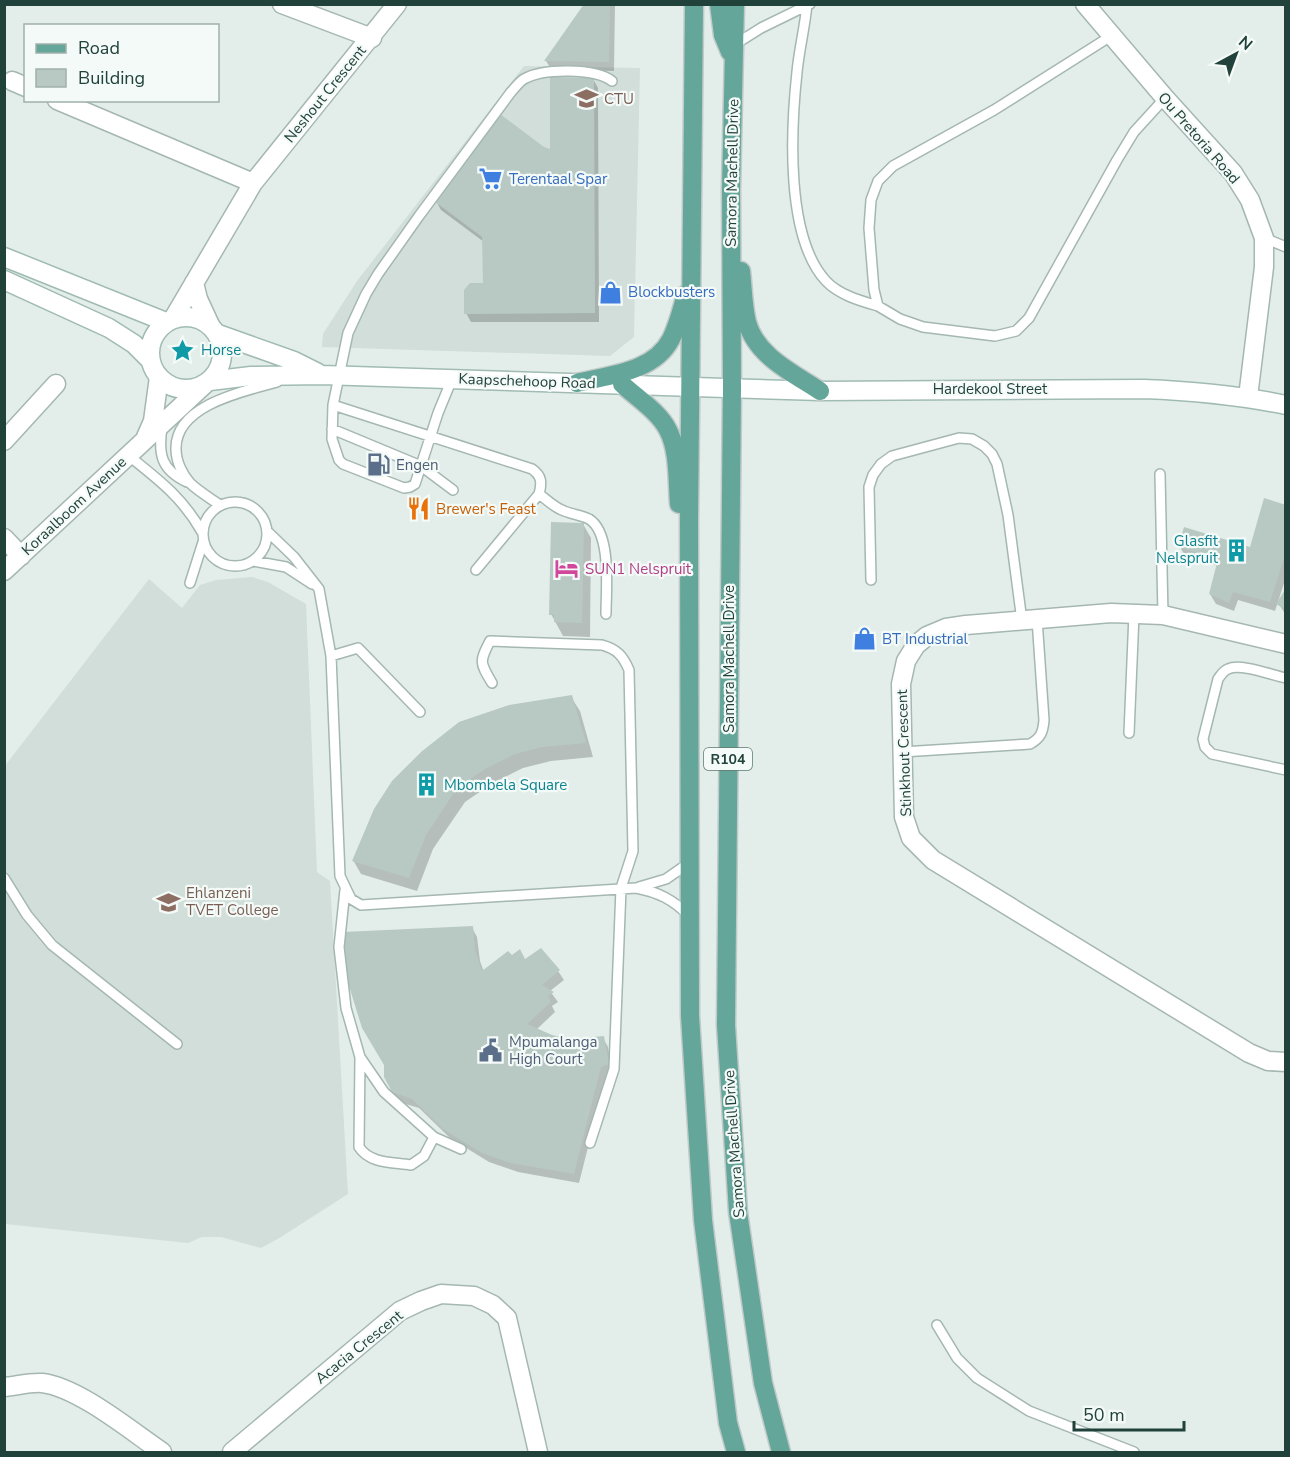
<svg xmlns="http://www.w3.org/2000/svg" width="1290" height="1457" font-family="'Nunito Sans',sans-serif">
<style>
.built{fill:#d1ded9}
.shadow{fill:#0003}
.building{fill:#b8c9c3}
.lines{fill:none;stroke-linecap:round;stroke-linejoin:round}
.service-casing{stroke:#a5b7b2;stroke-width:12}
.minor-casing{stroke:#a5b7b2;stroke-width:21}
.secondary-casing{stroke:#a0bbb3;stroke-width:21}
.primary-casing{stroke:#c1cac8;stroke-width:21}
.service{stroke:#fff;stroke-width:9}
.minor{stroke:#fff;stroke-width:18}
.secondary{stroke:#fff;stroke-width:18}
.primary{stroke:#64a79a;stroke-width:18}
.labels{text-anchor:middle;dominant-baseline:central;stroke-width:4.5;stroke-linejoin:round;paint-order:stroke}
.shield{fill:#f4faf7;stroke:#607873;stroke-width:1.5}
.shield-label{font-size:14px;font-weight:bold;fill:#21413b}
.street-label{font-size:15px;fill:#21413b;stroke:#f4faf7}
.education-label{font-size:15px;fill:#785e54;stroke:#f4faf7;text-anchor:start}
.shop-label{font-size:15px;fill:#366cbe;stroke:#f4faf7;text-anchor:start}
.culture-label{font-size:15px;fill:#0d838f;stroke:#f4faf7;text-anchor:start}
.service-label{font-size:15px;fill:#4e5e75;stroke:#f4faf7;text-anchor:start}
.food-label{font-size:15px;fill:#c56008;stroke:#f4faf7;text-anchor:start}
.hotel-label{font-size:15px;fill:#b23c85;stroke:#f4faf7;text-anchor:start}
</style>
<rect width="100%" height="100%" fill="#e3eeea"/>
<!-- built -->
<path class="built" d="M524,66L640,68L634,337L610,356L322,347L323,334L357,281Z
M252,577L268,582L306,604L317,872L330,881L348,1194L281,1237L261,1248L221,1237H202L188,1243L5,1224L4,767L149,579L182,608L200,585L216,580Z"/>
<!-- shadow -->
<path class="shadow" d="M585,4H615L614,71L551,69L546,61Z
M593,79L598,88L599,322H471L466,313L484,285V242L441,210L436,201L543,149L552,150Z
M1286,506V577L1275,611L1238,600L1234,611L1216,604L1210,594L1218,566L1185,556L1180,547L1251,549Z
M583,524L591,538L590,637L563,636L551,614Z
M1286,591V615L1278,603Z
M571,697L580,711L593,757L551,761L523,768L493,783L465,802L433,849L417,891L361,874L353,860Z
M472,928L477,937L480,961L484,972L512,957L525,961L540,950L558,971L564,980L550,991L558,1002L552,1006L555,1012L536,1030L552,1036L570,1040L603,1038L608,1047L613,1073L606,1076L579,1183L518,1172L489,1162L450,1138L419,1108L399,1102L393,1092Z"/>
<!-- building -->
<path class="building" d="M584,4H610L609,62L544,61Z
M550,77L594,78L595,313L464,314V290L470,283H483L482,237L434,201L500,114L544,147L550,149Z
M1264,498L1286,505V552L1270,602L1233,592L1229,603L1209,594L1218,559L1178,547L1184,527L1250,547Z
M551,522L584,523L582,623L554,622V615H549Z
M1286,588V610L1276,604Z
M572,695L586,743L542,747L515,754L485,769L457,788L426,835L409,878L352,861L374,809L392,781L421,752L459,722L509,705Z
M473,926L475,950L482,971L508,951L512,955L520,949L525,959L541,948L560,970L542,985L554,992L548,996L551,1002L527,1024L552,1035L570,1039L604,1036L609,1064L601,1067L574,1174L511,1163L482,1153L443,1129L412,1099L392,1092L384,1077V1065L362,1028L345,973L343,932Z"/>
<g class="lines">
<defs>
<path id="service" d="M807,4C805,27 799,50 797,72C791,128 785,237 826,281C839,295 861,301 878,306
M1111,36L994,110L893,166L878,181L871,200L869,228L874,290L878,306L900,319L923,327L995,336L1016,331L1029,318L1117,160L1134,132L1165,98
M734,45L761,28L810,4
M1264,238L1286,247
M452,379L438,413L415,484L410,487L404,488L343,464L339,460L332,439L333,405L348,333L366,294L378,274L419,216L511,92C515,88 519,82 524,79C543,68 595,68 612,81
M333,405L532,469C542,476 542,483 539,494L476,570
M162,427C158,454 161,470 187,482
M332,429L421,466L453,490
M129,456C159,480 183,498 202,532
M1160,474L1163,615
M539,494C546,499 554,507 562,510C570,514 581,515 589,519C612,533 606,590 606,614
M203 534a32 32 0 1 1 64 0a32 32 0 1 1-64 0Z
M220,505C210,498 198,491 190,483C182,474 176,461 176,449C175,405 244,391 277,382
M267,531L294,557L319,589L331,656
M253,561L286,567L312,584
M871,580L869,487L873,475L881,464L892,456L959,438L972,439L984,446L992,454L997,464L1008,515L1022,621
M190,583L203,542
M1286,678C1271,675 1241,663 1228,669C1223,671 1221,675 1218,679L1203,739L1205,747L1212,754L1286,770
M492,683C480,663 479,662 490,641L602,645C617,649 623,656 629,670L633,851L621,888L614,1069L590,1143
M420,712L358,648L331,656L340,876L351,899L361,905L636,888C658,892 674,900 689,916
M1129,733L1134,614
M902,752L1030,744C1041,738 1043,732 1044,720L1037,619
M4,878L27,915L52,945L177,1044
M639,887L666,879L689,863
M345,890L339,947L346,1008L360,1057L384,1092L434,1137L461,1149
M360,1057L359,1147C370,1164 393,1162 411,1165L424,1156L434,1137
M937,1325L957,1358L977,1378L1029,1411L1134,1452"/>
<path id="minor" d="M282,4L372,38
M1085,4L1165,98L1233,173L1250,200L1264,238V267L1248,397
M12,81L26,87
M57,100L253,183
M194,283L198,299L210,325
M173,319L253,183L397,4
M146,437L153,421L159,377
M4,441L56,384
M4,538L21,556
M4,571L204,385
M1286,644L1163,615L1111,613L966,625L946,628L927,636L916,645L906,661L901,684L904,817L911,838L933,860L1249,1053L1268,1061L1286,1062
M4,1387C16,1386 30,1382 42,1383C78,1387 131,1431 162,1452
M232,1452L400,1311L421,1301L441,1294L474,1296L493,1305L507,1318L538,1452"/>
<path id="secondary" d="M4,257L166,322
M4,280L109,328L134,344L151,361
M150 353a36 36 0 1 1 72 0a36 36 0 1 1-72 0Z
M218,334L294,361L318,373
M210,381L251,376L322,375L820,391L1144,389C1192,391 1238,395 1286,405"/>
<path id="primary" d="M694,4L689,520L690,1016L703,1220L728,1423L736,1452
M719,4L723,35L730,52
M735,4L731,189L732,389L726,1025L738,1212L763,1383L781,1452
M741,271C743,288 743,306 747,322C756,356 793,373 820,391
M577,383C610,375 654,372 671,339C678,325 682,309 686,294
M622,384C637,398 659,412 668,430C679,451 677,480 679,504"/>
</defs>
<!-- service casing -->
<use href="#service" class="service-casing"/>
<!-- minor casing -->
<use href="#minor" class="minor-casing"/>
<!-- secondary casing -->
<use href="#secondary" class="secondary-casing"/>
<!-- primary casing -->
<use href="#primary" class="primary-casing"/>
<!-- service -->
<use href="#service" class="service"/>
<!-- minor -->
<use href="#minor" class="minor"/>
<!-- secondary -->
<use href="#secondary" class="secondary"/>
<!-- primary -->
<use href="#primary" class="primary"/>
</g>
<!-- icons -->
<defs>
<symbol id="university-bare" viewBox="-9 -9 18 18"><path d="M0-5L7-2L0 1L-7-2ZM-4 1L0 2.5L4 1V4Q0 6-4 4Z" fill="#8d6e63" stroke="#f4faf7" stroke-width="2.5" paint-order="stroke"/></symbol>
<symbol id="supermarket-bare" viewBox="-9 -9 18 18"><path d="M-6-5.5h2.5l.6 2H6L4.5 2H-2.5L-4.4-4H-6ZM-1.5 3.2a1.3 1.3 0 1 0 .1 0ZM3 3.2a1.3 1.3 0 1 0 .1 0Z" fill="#3f7fe0" stroke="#f4faf7" stroke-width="2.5" paint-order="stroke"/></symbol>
<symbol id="shop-bare" viewBox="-9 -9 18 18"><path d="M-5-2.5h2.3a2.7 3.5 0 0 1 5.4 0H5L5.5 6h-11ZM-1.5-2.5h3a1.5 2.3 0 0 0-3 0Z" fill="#3f7fe0" stroke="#f4faf7" stroke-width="2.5" paint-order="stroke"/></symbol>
<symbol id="sight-bare" viewBox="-9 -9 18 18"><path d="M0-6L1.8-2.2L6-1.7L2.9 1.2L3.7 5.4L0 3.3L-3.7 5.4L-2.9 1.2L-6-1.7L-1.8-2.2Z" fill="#0f9aa8" stroke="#f4faf7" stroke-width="2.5" paint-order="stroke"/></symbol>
<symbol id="fuel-bare" viewBox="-9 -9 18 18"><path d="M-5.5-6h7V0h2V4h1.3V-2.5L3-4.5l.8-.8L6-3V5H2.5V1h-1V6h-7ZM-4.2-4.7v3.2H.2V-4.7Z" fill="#5c6f8a" stroke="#f4faf7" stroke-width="2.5" paint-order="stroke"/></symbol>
<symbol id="restaurant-bare" viewBox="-9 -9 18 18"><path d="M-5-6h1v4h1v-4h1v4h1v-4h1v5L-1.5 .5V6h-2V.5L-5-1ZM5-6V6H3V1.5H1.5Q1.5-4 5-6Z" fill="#e8710a" stroke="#f4faf7" stroke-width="2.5" paint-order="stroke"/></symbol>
<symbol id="building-bare" viewBox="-9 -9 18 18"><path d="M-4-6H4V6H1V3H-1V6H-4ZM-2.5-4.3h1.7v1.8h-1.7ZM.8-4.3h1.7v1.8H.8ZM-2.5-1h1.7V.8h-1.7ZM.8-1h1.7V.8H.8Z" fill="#0f9aa8" stroke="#f4faf7" stroke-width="2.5" paint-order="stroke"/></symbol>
<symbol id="hotel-bare" viewBox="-9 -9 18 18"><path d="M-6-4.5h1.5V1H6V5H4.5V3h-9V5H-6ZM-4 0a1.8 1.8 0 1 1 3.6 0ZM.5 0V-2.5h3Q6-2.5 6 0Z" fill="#d1479c" stroke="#f4faf7" stroke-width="2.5" paint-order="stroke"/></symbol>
<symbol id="civic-bare" viewBox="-9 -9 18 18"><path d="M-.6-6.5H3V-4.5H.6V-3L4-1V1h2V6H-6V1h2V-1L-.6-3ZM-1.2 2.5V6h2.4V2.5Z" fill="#5c6f8a" stroke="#f4faf7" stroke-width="2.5" paint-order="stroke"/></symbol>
</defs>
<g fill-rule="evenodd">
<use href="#university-bare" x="570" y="82" width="33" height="33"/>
<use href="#supermarket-bare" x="474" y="162" width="33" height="33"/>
<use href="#shop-bare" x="594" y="276" width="33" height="33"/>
<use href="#sight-bare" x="166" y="334" width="33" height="33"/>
<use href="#fuel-bare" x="362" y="448" width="33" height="33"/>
<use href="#restaurant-bare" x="402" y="492" width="33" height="33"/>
<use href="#building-bare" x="1220" y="534" width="33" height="33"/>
<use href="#hotel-bare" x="550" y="552" width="33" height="33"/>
<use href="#shop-bare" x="848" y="622" width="33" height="33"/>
<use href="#building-bare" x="410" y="768" width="33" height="33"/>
<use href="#university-bare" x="152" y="886" width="33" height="33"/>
<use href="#civic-bare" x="474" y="1034" width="33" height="33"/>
</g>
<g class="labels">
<!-- shield labels -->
<rect class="shield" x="704" y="748" width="48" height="22" rx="4.5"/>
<g class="shield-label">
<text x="728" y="759">R104</text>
</g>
<!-- street labels -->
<g class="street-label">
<text transform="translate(325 94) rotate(-51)">Neshout Crescent</text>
<text transform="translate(1199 138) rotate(49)">Ou Pretoria Road</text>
<text transform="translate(732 173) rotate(-89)">Samora Machell Drive</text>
<text transform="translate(527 381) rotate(2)">Kaapschehoop Road</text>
<text x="990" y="389">Hardekool Street</text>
<text transform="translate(74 506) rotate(-43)">Koraalboom Avenue</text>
<text transform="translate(729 659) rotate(-90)">Samora Machell Drive</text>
<text transform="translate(904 753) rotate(-92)">Stinkhout Crescent</text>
<text transform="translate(734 1144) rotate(-94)">Samora Machell Drive</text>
<text transform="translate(359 1347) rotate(-39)">Acacia Crescent</text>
</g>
<!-- education labels -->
<g class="education-label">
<text x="604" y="99">CTU</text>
<text x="186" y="893">Ehlanzeni<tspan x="186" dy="17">TVET College</tspan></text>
</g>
<!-- shop labels -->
<g class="shop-label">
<text x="509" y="179">Terentaal Spar</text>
<text x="628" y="292">Blockbusters</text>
<text x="882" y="639">BT Industrial</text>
</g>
<!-- culture labels -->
<g class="culture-label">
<text x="201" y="350">Horse</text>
<text x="1218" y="541" text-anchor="end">Glasfit<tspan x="1218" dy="17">Nelspruit</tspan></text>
<text x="444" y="785">Mbombela Square</text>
</g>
<!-- service labels -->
<g class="service-label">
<text x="396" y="465">Engen</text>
<text x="509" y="1042">Mpumalanga<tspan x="509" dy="17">High Court</tspan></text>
</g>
<!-- food labels -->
<g class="food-label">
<text x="436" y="509">Brewer's Feast</text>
</g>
<!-- hotel labels -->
<g class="hotel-label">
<text x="585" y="569">SUN1 Nelspruit</text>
</g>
</g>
<!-- border -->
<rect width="1290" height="1457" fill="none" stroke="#21413b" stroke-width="12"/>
<!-- legend -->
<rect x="24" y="24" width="195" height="78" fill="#f4faf7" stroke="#a0b0ac" stroke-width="1.5"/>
<rect x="36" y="44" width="30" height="9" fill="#64a79a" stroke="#a0b0ac" stroke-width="1.5"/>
<text x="78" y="54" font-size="18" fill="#21413b">Road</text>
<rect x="36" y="69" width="30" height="18" fill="#b8c9c3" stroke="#a0b0ac" stroke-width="1.5"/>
<text x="78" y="84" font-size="18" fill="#21413b">Building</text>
<!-- north arrow -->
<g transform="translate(1236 54) rotate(41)" stroke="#f4faf7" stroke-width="4.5" paint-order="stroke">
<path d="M0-4.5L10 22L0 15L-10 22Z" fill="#21413b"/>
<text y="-9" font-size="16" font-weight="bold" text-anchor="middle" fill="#21413b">N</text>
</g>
<!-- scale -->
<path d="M1074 1421v9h110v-9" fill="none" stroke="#21413b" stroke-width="3"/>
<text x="1083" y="1421" font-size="18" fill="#21413b" stroke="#f4faf7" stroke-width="4.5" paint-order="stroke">50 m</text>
</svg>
